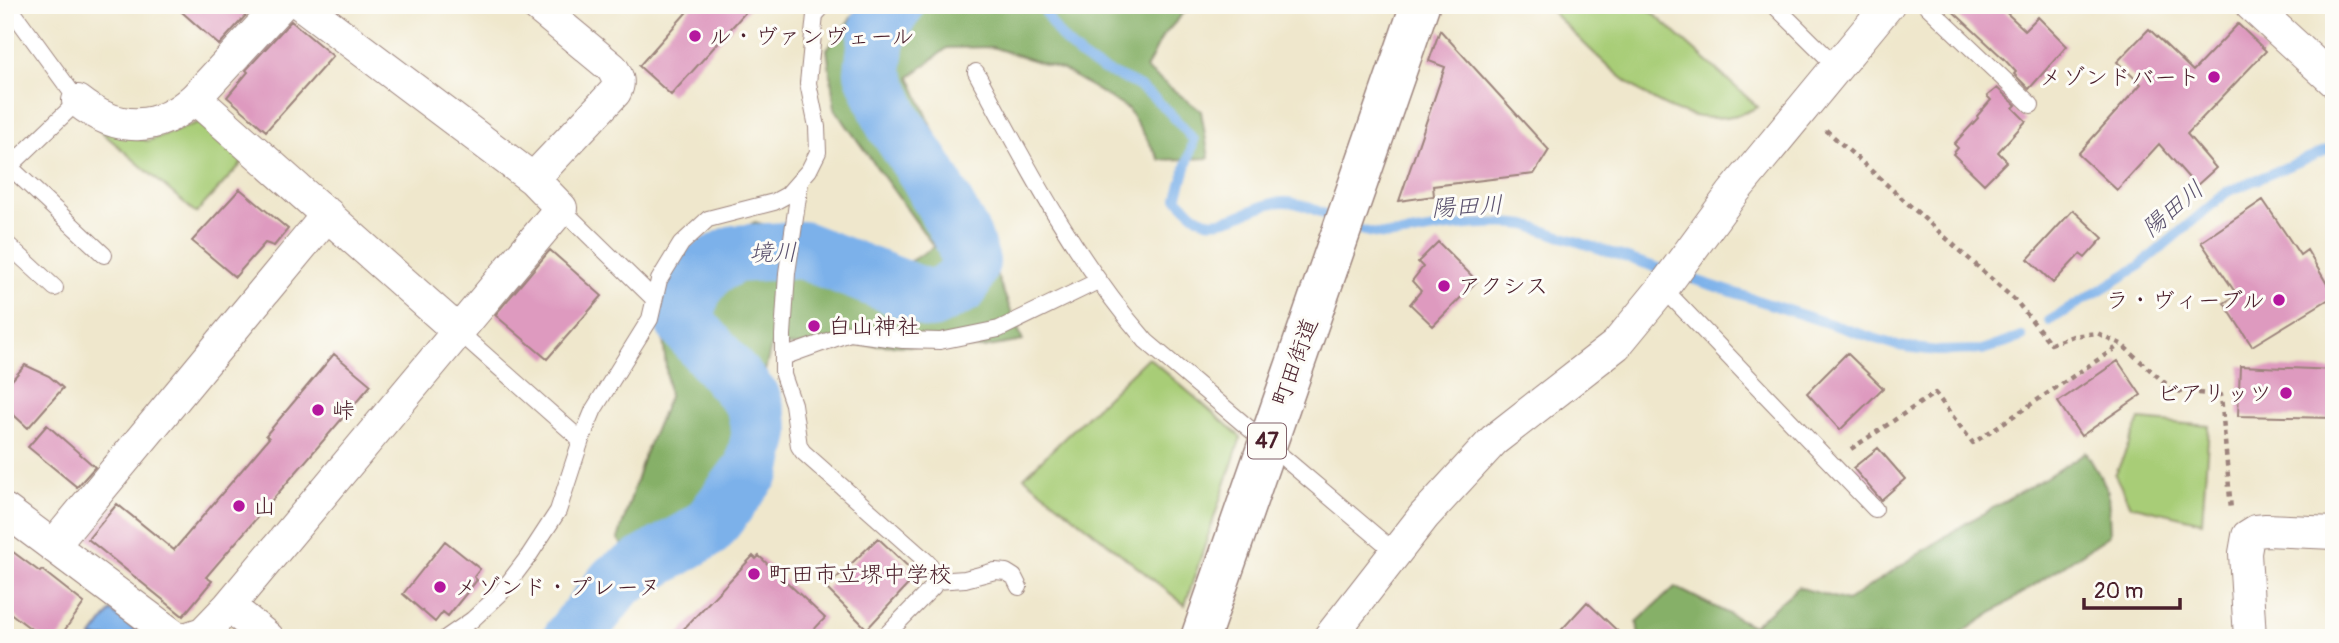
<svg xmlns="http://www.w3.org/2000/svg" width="2339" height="643" font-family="Pangolin,'Klee One',sans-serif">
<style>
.green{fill:#a8cd77;stroke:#797651;stroke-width:2}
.forest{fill:#86b068;stroke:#68684a;stroke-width:2}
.water{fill:#7bb1ea;stroke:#62688a;stroke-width:2}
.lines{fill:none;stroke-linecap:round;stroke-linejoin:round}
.stream{stroke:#7bb1ea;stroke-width:10}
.river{stroke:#7bb1ea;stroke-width:58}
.building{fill:#de9abf}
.service-casing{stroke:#9c837c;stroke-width:18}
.minor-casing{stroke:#9c837c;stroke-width:34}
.primary-casing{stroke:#9c837c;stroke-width:41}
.path{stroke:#9c837c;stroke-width:4.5;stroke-dasharray:5 5;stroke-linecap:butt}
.service{stroke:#fff;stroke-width:16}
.minor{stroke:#fff;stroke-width:32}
.primary{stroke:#fff;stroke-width:38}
.poi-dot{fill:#b5179e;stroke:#fdfcf7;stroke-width:2.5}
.labels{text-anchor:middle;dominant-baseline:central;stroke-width:6;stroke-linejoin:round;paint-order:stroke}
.shield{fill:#fdfcf7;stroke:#806168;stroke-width:2}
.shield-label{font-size:21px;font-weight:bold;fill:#4a1f2b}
.poi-label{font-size:23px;fill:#4a1f2b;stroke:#fdfcf7;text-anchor:start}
.street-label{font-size:23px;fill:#4a1f2b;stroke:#fdfcf7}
.water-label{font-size:24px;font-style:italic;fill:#5b526e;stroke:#fdfcf7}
</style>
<rect width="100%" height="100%" fill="#fdfcf7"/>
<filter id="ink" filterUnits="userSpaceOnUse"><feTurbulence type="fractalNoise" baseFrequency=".0143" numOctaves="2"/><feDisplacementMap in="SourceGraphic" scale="14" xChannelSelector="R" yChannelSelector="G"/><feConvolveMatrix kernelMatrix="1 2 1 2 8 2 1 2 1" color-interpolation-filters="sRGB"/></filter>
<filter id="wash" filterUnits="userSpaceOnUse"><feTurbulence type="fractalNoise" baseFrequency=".00686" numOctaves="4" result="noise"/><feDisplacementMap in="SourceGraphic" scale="28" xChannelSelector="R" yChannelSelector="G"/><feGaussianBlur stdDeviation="1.57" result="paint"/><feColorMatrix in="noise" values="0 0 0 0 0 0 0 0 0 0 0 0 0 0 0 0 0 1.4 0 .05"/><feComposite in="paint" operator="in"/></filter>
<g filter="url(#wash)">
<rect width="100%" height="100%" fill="#efe7cc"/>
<!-- green -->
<path class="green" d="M1545,5H1644L1758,107C1674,150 1600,57 1545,5Z
M200,122L245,160L196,213L98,129L148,141Z
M1148,357L1241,437L1185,605L1024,477Z
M2140,420L2209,426L2202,522L2130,505L2115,475Z"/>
<!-- forest -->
<path class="forest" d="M861,5H1191L1162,37L1146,69L1201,111L1209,158L1160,160L1128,109L1063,70L992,47L947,48L910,77L997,276L1023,341L983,348L843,344L771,346L749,438L704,507L632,557L618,539L644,456L669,397L662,328L708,248L755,222L905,264L934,247L835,109L827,49Z
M2086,452L2108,490L2110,535L1954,638H1639L1637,622L1675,587L1753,626L1798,587L1847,601L1963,525L2040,481Z"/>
<!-- water -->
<path class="water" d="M111,611L146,638H91Z"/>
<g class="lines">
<!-- stream -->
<path class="stream" d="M1042,5C1054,32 1074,55 1100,68C1113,75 1128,79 1140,87C1161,101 1177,121 1194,140L1177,198C1185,206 1196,219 1207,221C1231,226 1261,200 1286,202C1303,203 1322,213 1337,220
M1351,226C1388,243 1411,231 1449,227C1474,224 1501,222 1526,225L1898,346L1937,351L1982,350L2022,337
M2049,321L2138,267L2227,192L2334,147"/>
<!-- river -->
<path class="river" d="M572,638L617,581L707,529L753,468L761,432L753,401L684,321L692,291L709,268L735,254L802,250L931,300L961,285L971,262L963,238L928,174L893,121L873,72L878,29L895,5"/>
</g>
<g id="blocks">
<!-- building -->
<path class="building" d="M174,5H239L248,13L219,45Z
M693,5H752L671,95L639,66Z
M1946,5H1998L2025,30L2038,17L2067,46L2029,89L2014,74L2016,72L2004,59Z
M291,21L333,56L266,131L227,97L248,72L246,70Z
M2238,24L2266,51L2187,134L2216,168L2196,186L2159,144L2117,190L2078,154L2141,84L2117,62L2149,29L2193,71Z
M1440,30L1549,150L1534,174L1433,186L1434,196L1399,201L1445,67L1429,61Z
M1997,88L2016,105L2013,108L2026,121L1998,152L2007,161L1984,184L1953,154L1958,148L1954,144L1978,118L1977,116L1991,100L1987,96Z
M240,189L288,229L274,246L265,243L235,277L192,241Z
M2263,200L2300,255L2307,250L2334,296L2252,346L2224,303L2237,295L2201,242Z
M2073,210L2103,238L2085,258L2080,254L2053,283L2028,259Z
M1438,242L1477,281L1433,326L1410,304L1421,291L1412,281L1423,267L1418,262Z
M550,250L602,296L547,359L495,315Z
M1847,353L1883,388L1840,430L1807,393Z
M334,354L371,385L206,577L212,581L183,616L88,539L117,504L174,550L269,438L266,435Z
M2118,361L2141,395L2081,436L2058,402Z
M25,365L49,376L63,388L28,428L5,407V388Z
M2240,366L2334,370V418L2238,416Z
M47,425L95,467L77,487L28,447Z
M1878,448L1905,479L1881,500L1853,468Z
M878,538L917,575L867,629L826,588Z
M445,541L480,569L474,577L477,580L448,616L443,612L435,622L403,594Z
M5,546L40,572L42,570L84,603L59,638H43L5,609Z
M753,556L756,559L759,556L825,618L806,638H675Z
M1587,602L1625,638H1554Z"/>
</g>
</g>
<g filter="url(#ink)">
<use href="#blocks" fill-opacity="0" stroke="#9c837c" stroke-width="2"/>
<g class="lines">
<defs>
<path id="service" d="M1774,5L1837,67
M1926,5L2031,105
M976,72C1027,167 1075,259 1146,341L1396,553
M10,167L104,255
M5,171L78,101L8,5
M800,183L787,273L783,335V375L793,404L799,446L803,452L926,561C935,570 939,576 933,587L883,638
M561,208L654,299
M5,242L55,288
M1663,288L1875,509
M458,331L581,440
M783,357L850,333L903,340L940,341L999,329L1098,281
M936,581L965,579L995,571L1006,572L1014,577L1019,587
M446,638L472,620L500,594L528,557L558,511L581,440L594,409L650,319L659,280L681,244L708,219L774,202L787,195L809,170L818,152L817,127L808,83L815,15L824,5"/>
<path id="minor" d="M2251,5L2334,81
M195,98L458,331
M78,101C118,133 158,132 195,98L281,5
M533,179L615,92C620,83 618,77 612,68L536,5
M5,510L174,636L181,638
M53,546L328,214
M229,606L268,638
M188,638L203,633L229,606L561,208L533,179L302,5
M1329,638L1424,516L1494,440L1616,345L1663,288L1732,194L1888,5
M2250,638L2245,553L2248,536L2256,531L2266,530L2334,533"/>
<path id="primary" d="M1200,638L1420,5"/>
</defs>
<!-- service casing -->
<use href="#service" class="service-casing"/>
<!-- minor casing -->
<use href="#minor" class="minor-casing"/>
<!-- primary casing -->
<use href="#primary" class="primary-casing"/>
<!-- path -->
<path class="path" d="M1826,130L2016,301L2051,344L2073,336L2097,333L2121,344L2174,391L2221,395L2231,510
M1851,449L1935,393L1973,443L2120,345"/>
<!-- service -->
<use href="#service" class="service"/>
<!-- minor -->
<use href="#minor" class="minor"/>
<!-- primary -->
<use href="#primary" class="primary"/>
</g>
</g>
<!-- markers -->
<g class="poi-dot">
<circle cx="695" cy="36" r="7"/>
<circle cx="2214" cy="77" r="7"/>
<circle cx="1444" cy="286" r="7"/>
<circle cx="2279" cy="300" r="7"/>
<circle cx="814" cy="326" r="7"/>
<circle cx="2286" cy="393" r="7"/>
<circle cx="318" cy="410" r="7"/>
<circle cx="239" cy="506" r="7"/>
<circle cx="754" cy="574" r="7"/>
<circle cx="440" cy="587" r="7"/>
</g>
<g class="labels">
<!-- shield labels -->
<rect class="shield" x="1248" y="423.5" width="38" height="35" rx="5"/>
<g class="shield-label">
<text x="1267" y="441">47</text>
</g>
<!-- poi labels -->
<g class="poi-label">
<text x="709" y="36">ル・ヴァンヴェール</text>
<text x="2200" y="77" text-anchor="end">メゾンドバート</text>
<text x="1458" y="286">アクシス</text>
<text x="2265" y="300" text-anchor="end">ラ・ヴィーブル</text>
<text x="828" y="326">白山神社</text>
<text x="2272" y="393" text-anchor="end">ビアリッツ</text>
<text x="332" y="410">峠</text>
<text x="253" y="506">山</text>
<text x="768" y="574">町田市立堺中学校</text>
<text x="454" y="587">メゾンド・プレーヌ</text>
</g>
<!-- street labels -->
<g class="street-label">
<text transform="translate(1295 362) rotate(-70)">町田街道</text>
</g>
<!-- water labels -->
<g class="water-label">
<text transform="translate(1467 207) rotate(-3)">陽田川</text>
<text transform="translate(2173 209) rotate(-40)">陽田川</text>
<text transform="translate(773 253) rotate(-1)">境川</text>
</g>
</g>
<!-- margin -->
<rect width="2339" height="643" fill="none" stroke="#fdfcf7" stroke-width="28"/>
<!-- scale -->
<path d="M2084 598v10h96v-10" fill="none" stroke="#4a1f2b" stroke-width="3.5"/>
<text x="2094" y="598" font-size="21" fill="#4a1f2b" stroke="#fdfcf7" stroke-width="5" paint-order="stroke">20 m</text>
</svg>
